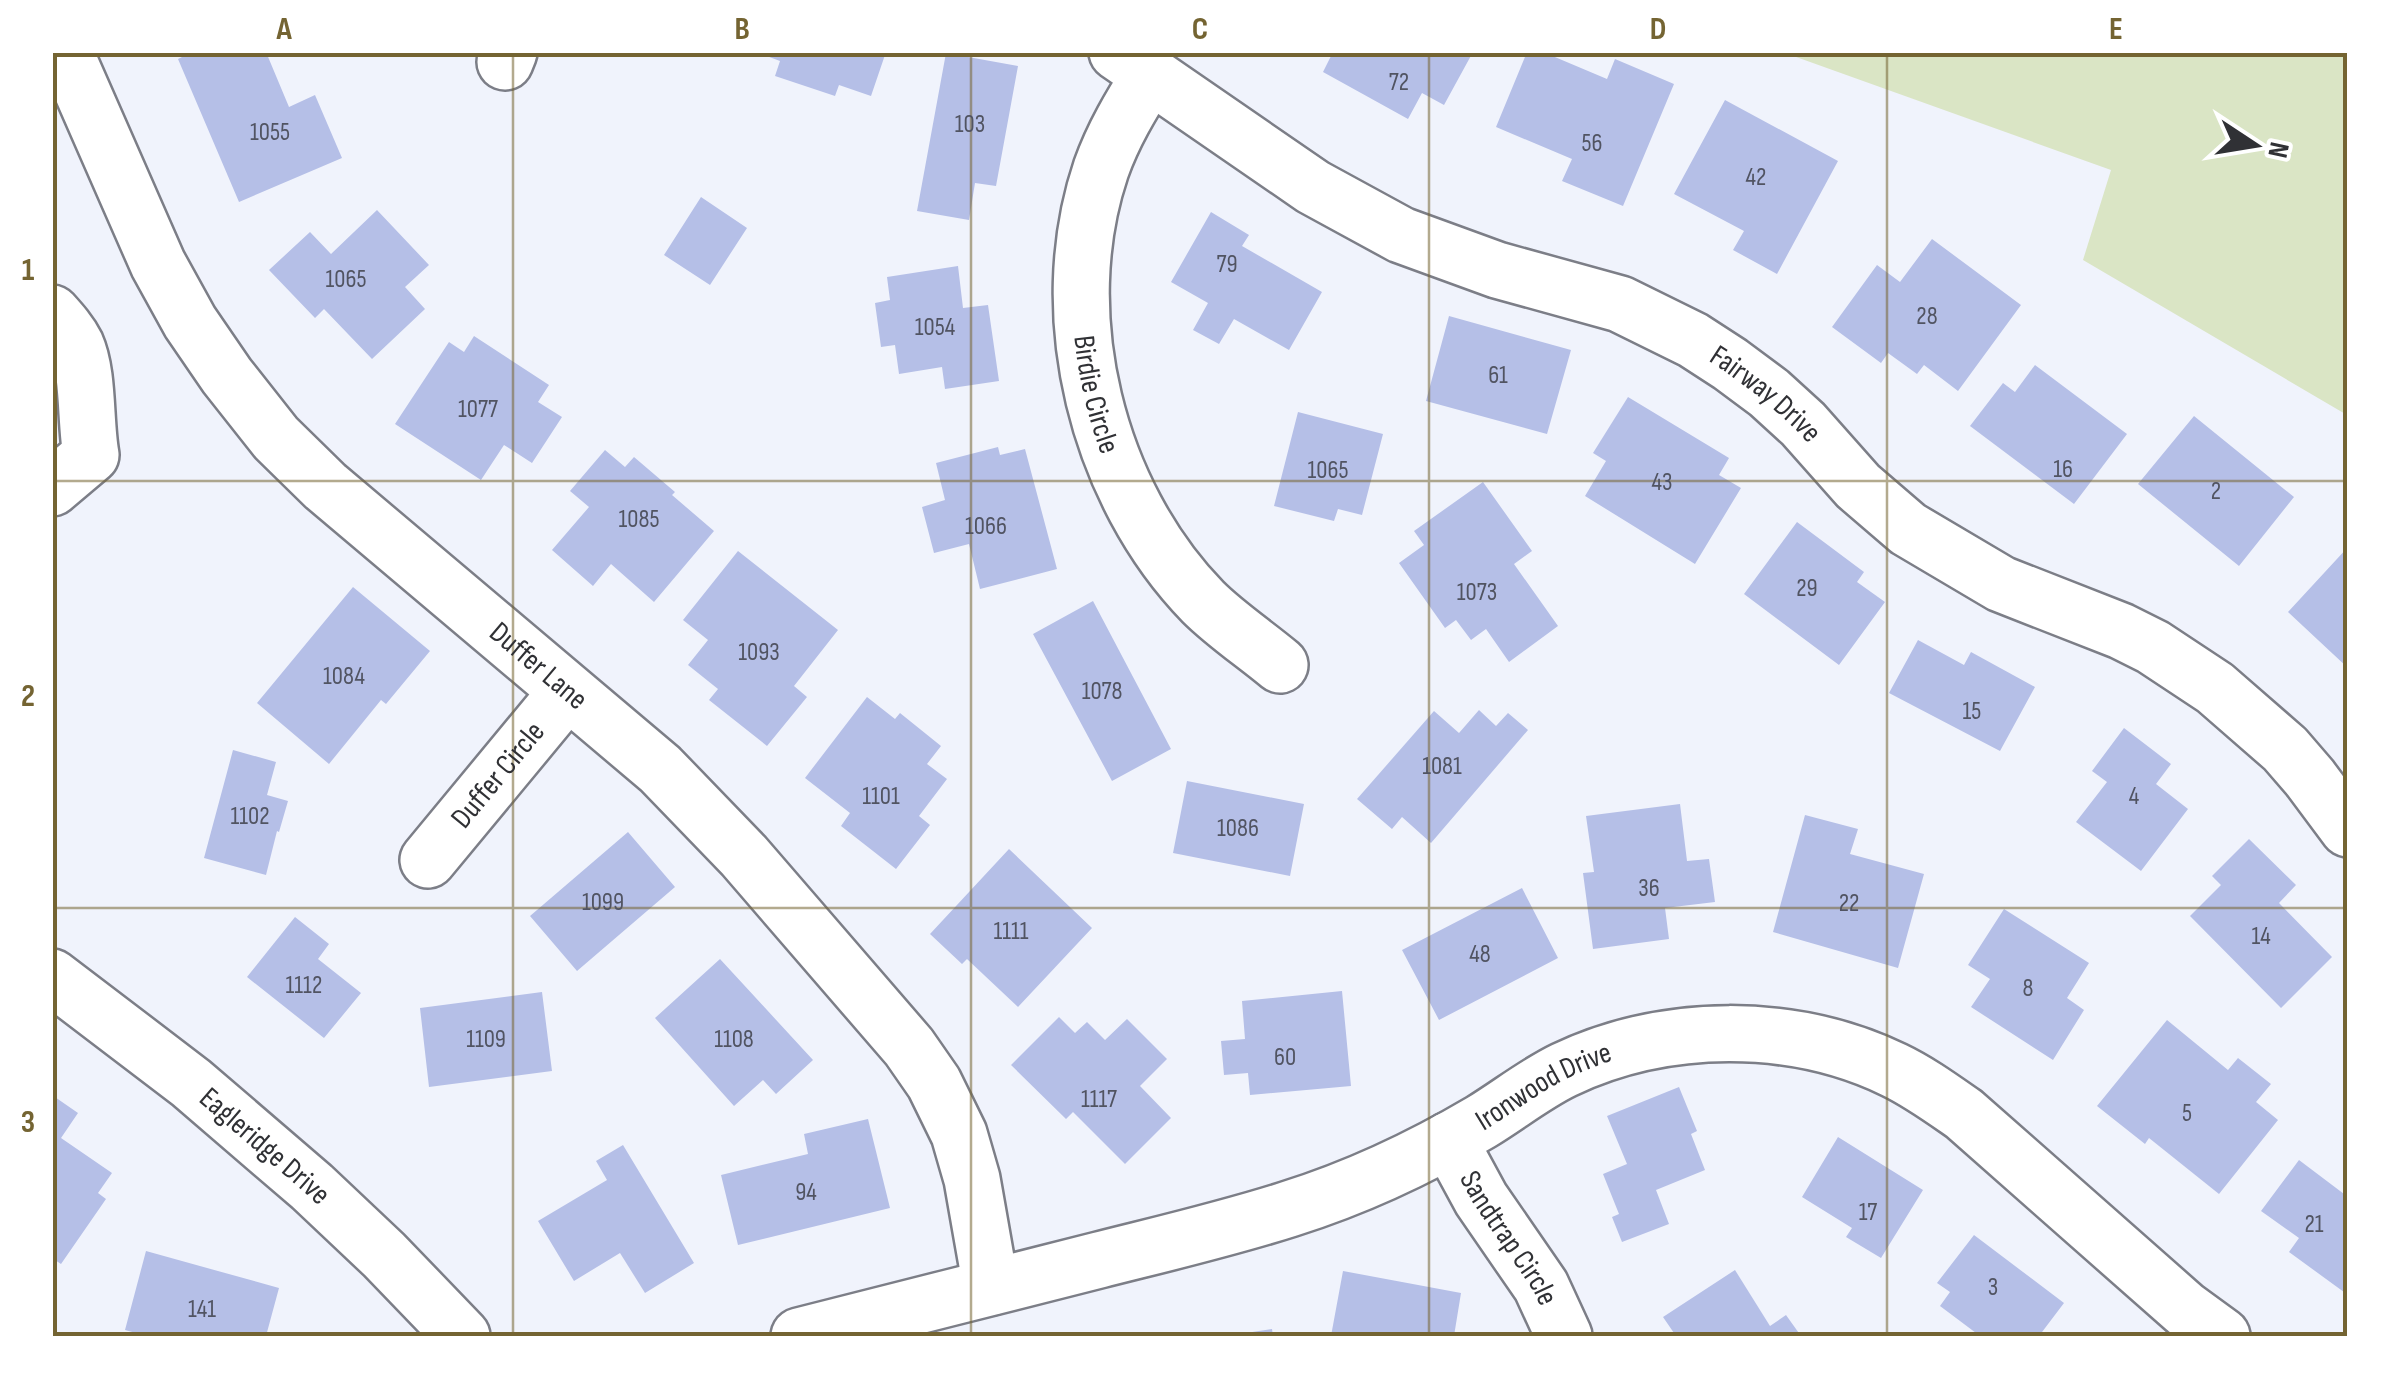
<svg xmlns="http://www.w3.org/2000/svg" width="2400" height="1389" font-family="'Sofia Sans Condensed',sans-serif">
<style>
.green{fill:#dae5c5}
.building{fill:#b5bfe7}
.lines{fill:none;stroke-linecap:round;stroke-linejoin:round}
.minor-casing{stroke:#7c7e87;stroke-width:60}
.major-casing{stroke:#7c7e87;stroke-width:60}
.minor{stroke:#fff;stroke-width:55}
.major{stroke:#fff;stroke-width:55}
.grid{fill:none;stroke:#746432;stroke-width:2.5;stroke-opacity:0.55}
.labels{text-anchor:middle;dominant-baseline:central;stroke-width:8;stroke-linejoin:round;paint-order:stroke}
.number-label{font-size:25px;fill:#515462}
.street-label{font-size:30px;fill:#303135;stroke:#fff}
.neatline{fill:none;stroke:#746432;stroke-width:4}
.grid-label{font-size:32px;text-anchor:middle;font-weight:bold;fill:#746432}
</style>
<rect width="100%" height="100%" fill="#f0f3fc"/>
<!-- green -->
<path class="green" d="M1785,53H2347V415L2083,260L2111,170Z"/>
<!-- building -->
<path class="building" d="M192,52H266L289,107L315,95L342,158L239,202L178,59Z
M756,52H886L871,96L839,85L835,96L775,76L780,61Z
M1333,52H1473L1444,105L1422,93L1408,119L1323,72Z
M1527,52H1543L1607,79L1615,59L1674,84L1623,206L1562,181L1572,159L1496,127Z
M946,53L1018,66L996,186L975,183L969,220L917,211Z
M1725,100L1838,161L1777,274L1733,250L1744,231L1674,194Z
M701,197L747,228L710,285L664,255Z
M377,210L429,265L405,287L425,309L372,359L324,309L315,318L269,270L310,232L331,254Z
M1211,212L1249,235L1242,246L1322,292L1289,350L1234,319L1219,344L1193,330L1208,303L1171,282Z
M1932,239L2021,305L1958,391L1924,365L1917,374L1888,353L1881,363L1832,327L1877,265L1900,282Z
M958,266L963,308L988,305L999,381L945,389L942,367L899,374L895,345L881,347L875,303L890,300L887,277Z
M1449,316L1571,350L1547,434L1426,401Z
M474,336L549,385L538,402L562,417L532,463L504,445L481,480L395,424L449,342L464,352Z
M2035,365L2127,434L2074,504L1970,426L2003,383L2015,392Z
M1628,397L1729,458L1719,475L1741,488L1695,564L1585,496L1606,461L1593,453Z
M1298,412L1383,434L1362,515L1338,509L1334,521L1274,506Z
M2194,416L2294,497L2239,566L2138,484Z
M998,447L1000,455L1025,449L1057,569L980,589L969,544L934,553L922,507L945,500L936,463Z
M605,450L625,467L634,457L675,492L672,495L714,531L654,602L611,564L593,586L552,550L589,507L570,491Z
M1483,482L1532,551L1514,564L1558,626L1509,662L1486,629L1471,640L1456,620L1445,628L1399,563L1424,545L1414,531Z
M1797,522L1864,572L1857,582L1885,602L1839,665L1744,594Z
M2348,547V668L2288,612Z
M738,551L838,630L794,686L807,697L767,746L709,700L718,689L688,665L708,640L683,620Z
M353,587L430,651L386,704L381,700L329,764L257,703Z
M1093,601L1171,749L1112,781L1033,634Z
M1918,640L1964,665L1971,652L2035,687L2000,751L1889,693Z
M867,697L895,719L900,713L941,746L927,764L947,779L919,816L930,825L896,869L841,826L850,813L805,778Z
M1479,710L1496,726L1508,713L1528,730L1431,843L1402,817L1392,829L1357,799L1434,711L1459,733Z
M2124,728L2171,764L2156,784L2188,809L2141,871L2076,822L2107,782L2092,771Z
M233,750L276,762L267,795L288,801L279,832L277,831L266,875L204,858Z
M1187,781L1304,804L1290,876L1173,853Z
M1680,804L1687,861L1709,859L1715,902L1665,908L1669,939L1593,949L1583,873L1594,872L1586,816Z
M1805,815L1858,829L1850,854L1924,874L1898,968L1773,932Z
M628,832L675,887L577,971L530,916Z
M2249,839L2296,885L2279,903L2332,957L2281,1008L2190,916L2221,885L2212,876Z
M1009,849L1092,928L1018,1007L967,959L962,964L930,934Z
M1522,888L1558,958L1439,1020L1402,950Z
M2004,909L2089,963L2067,998L2084,1010L2053,1060L1971,1007L1990,979L1968,965Z
M295,917L329,944L318,959L361,993L324,1038L247,977Z
M720,959L813,1060L776,1094L763,1080L734,1106L655,1018Z
M1342,991L1351,1086L1250,1095L1248,1073L1224,1075L1221,1041L1245,1039L1242,1001Z
M542,992L552,1071L429,1087L420,1008Z
M1059,1017L1075,1033L1087,1022L1105,1040L1127,1019L1167,1059L1140,1086L1171,1118L1125,1164L1073,1112L1066,1119L1011,1065Z
M2167,1020L2228,1070L2238,1058L2271,1084L2256,1102L2278,1120L2219,1194L2149,1138L2145,1144L2097,1106Z
M1679,1087L1697,1131L1691,1134L1705,1170L1656,1190L1669,1224L1622,1242L1612,1217L1619,1214L1603,1174L1627,1164L1607,1116Z
M52,1095L78,1113L61,1138L112,1173L98,1193L106,1199L61,1264L52,1258Z
M868,1119L890,1208L738,1245L721,1175L808,1154L804,1134Z
M1838,1137L1923,1190L1881,1258L1846,1237L1852,1228L1802,1197Z
M623,1145L694,1263L645,1293L620,1253L574,1281L538,1221L607,1180L596,1161Z
M2299,1160L2348,1197V1295L2289,1252L2299,1238L2261,1211Z
M1974,1235L2064,1303L2039,1336H1980L1940,1306L1950,1292L1937,1283Z
M146,1251L279,1288L266,1336H147L125,1330Z
M1735,1270L1770,1326L1786,1315L1801,1336H1676L1663,1317Z
M1343,1271L1461,1293L1454,1336H1331Z
M1272,1329L1273,1336H1239V1334Z"/>
<g class="lines">
<defs>
<g id="minor">
<path id="s1" d="M65,52L158,264L190,322L227,376L276,438L325,486L660,769L744,856L909,1047L934,1083L959,1134L972,1179L991,1287"/>
<path id="s2" d="M1117,52L1313,187L1401,235L1497,270L1620,304L1693,340L1730,364L1769,393L1803,424L1858,486L1908,529L2001,584L2121,631L2153,647L2215,688L2285,749L2310,778L2348,829"/>
<path d="M505,62L509,52"/>
<path id="s3" d="M1150,75C1131,105 1113,135 1101,169C1052,314 1097,493 1203,602C1226,625 1255,644 1280,665"/>
<path d="M52,313C61,323 70,333 76,345C89,374 85,422 91,455L52,488"/>
<path id="s4" d="M428,860L567,692"/>
<path id="s5" d="M1449,1140L1481,1199L1541,1286L1564,1336"/>
<path id="s6" d="M799,1336C899,1311 999,1285 1099,1260C1162,1244 1227,1229 1289,1209C1356,1188 1420,1158 1481,1122C1509,1105 1535,1084 1564,1070C1665,1022 1793,1021 1894,1070C1919,1082 1941,1098 1964,1114L2185,1309L2222,1336"/>
</g>
<g id="major">
<path id="s7" d="M52,977L191,1083L312,1187L384,1255L462,1336"/>
</g>
</defs>
<!-- minor casing -->
<use href="#minor" class="minor-casing"/>
<!-- major casing -->
<use href="#major" class="major-casing"/>
<!-- minor -->
<use href="#minor" class="minor"/>
<!-- major -->
<use href="#major" class="major"/>
</g>
<!-- grid -->
<path class="grid" d="M513,52V1336M971,52V1336M1429,52V1336M1887,52V1336M52,481H2348M52,908H2348"/>
<g class="labels">
<!-- number labels -->
<g class="number-label">
<text x="1399" y="82">72</text>
<text x="970" y="124">103</text>
<text x="270" y="132">1055</text>
<text x="1592" y="143">56</text>
<text x="1756" y="177">42</text>
<text x="1227" y="264">79</text>
<text x="346" y="279">1065</text>
<text x="1927" y="316">28</text>
<text x="935" y="327">1054</text>
<text x="1498" y="375">61</text>
<text x="478" y="409">1077</text>
<text x="2063" y="469">16</text>
<text x="1328" y="470">1065</text>
<text x="1662" y="482">43</text>
<text x="2216" y="491">2</text>
<text x="639" y="519">1085</text>
<text x="986" y="526">1066</text>
<text x="1807" y="588">29</text>
<text x="1477" y="592">1073</text>
<text x="759" y="652">1093</text>
<text x="344" y="676">1084</text>
<text x="1102" y="691">1078</text>
<text x="1972" y="711">15</text>
<text x="1442" y="766">1081</text>
<text x="881" y="796">1101</text>
<text x="2134" y="796">4</text>
<text x="250" y="816">1102</text>
<text x="1238" y="828">1086</text>
<text x="1649" y="888">36</text>
<text x="603" y="902">1099</text>
<text x="1849" y="903">22</text>
<text x="1011" y="931">1111</text>
<text x="2261" y="936">14</text>
<text x="1480" y="954">48</text>
<text x="304" y="985">1112</text>
<text x="2028" y="988">8</text>
<text x="486" y="1039">1109</text>
<text x="734" y="1039">1108</text>
<text x="1285" y="1057">60</text>
<text x="1099" y="1099">1117</text>
<text x="2187" y="1113">5</text>
<text x="806" y="1192">94</text>
<text x="1868" y="1212">17</text>
<text x="2314" y="1224">21</text>
<text x="1993" y="1287">3</text>
<text x="202" y="1309">141</text>
</g>
<!-- street labels -->
<g class="street-label">
<text stroke="none"><textPath href="#s3" startOffset="335">Birdie Circle</textPath></text>
<text stroke="none"><textPath href="#s2" startOffset="740">Fairway Drive</textPath></text>
<text stroke="none"><textPath href="#s1" startOffset="790">Duffer Lane</textPath></text>
<text stroke="none"><textPath href="#s4" startOffset="110">Duffer Circle</textPath></text>
<text stroke="none"><textPath href="#s6" startOffset="790">Ironwood Drive</textPath></text>
<text stroke="none"><textPath href="#s7" startOffset="272">Eagleridge Drive</textPath></text>
<text stroke="none"><textPath href="#s5" startOffset="115">Sandtrap Circle</textPath></text>
</g>
</g>
<!-- border -->
<rect width="2400" height="1389" fill="none" stroke="#ffffff" stroke-width="110"/>
<!-- north arrow -->
<g transform="translate(2255 145) rotate(102)" stroke="#ffffff" stroke-width="8" paint-order="stroke">
<path d="M0-8L18 38L0 25L-18 38Z" fill="#303135"/>
<text y="-15" font-size="28" font-weight="bold" text-anchor="middle" fill="#303135">N</text>
</g>
<rect x="55" y="55" width="2290" height="1279" class="neatline"/>
<g class="grid-label">
<text x="284" y="39">A</text>
<text x="742" y="39">B</text>
<text x="1200" y="39">C</text>
<text x="1658" y="39">D</text>
<text x="2116" y="39">E</text>
<text x="28" y="280">1</text>
<text x="28" y="706">2</text>
<text x="28" y="1132">3</text>
</g>
</svg>
